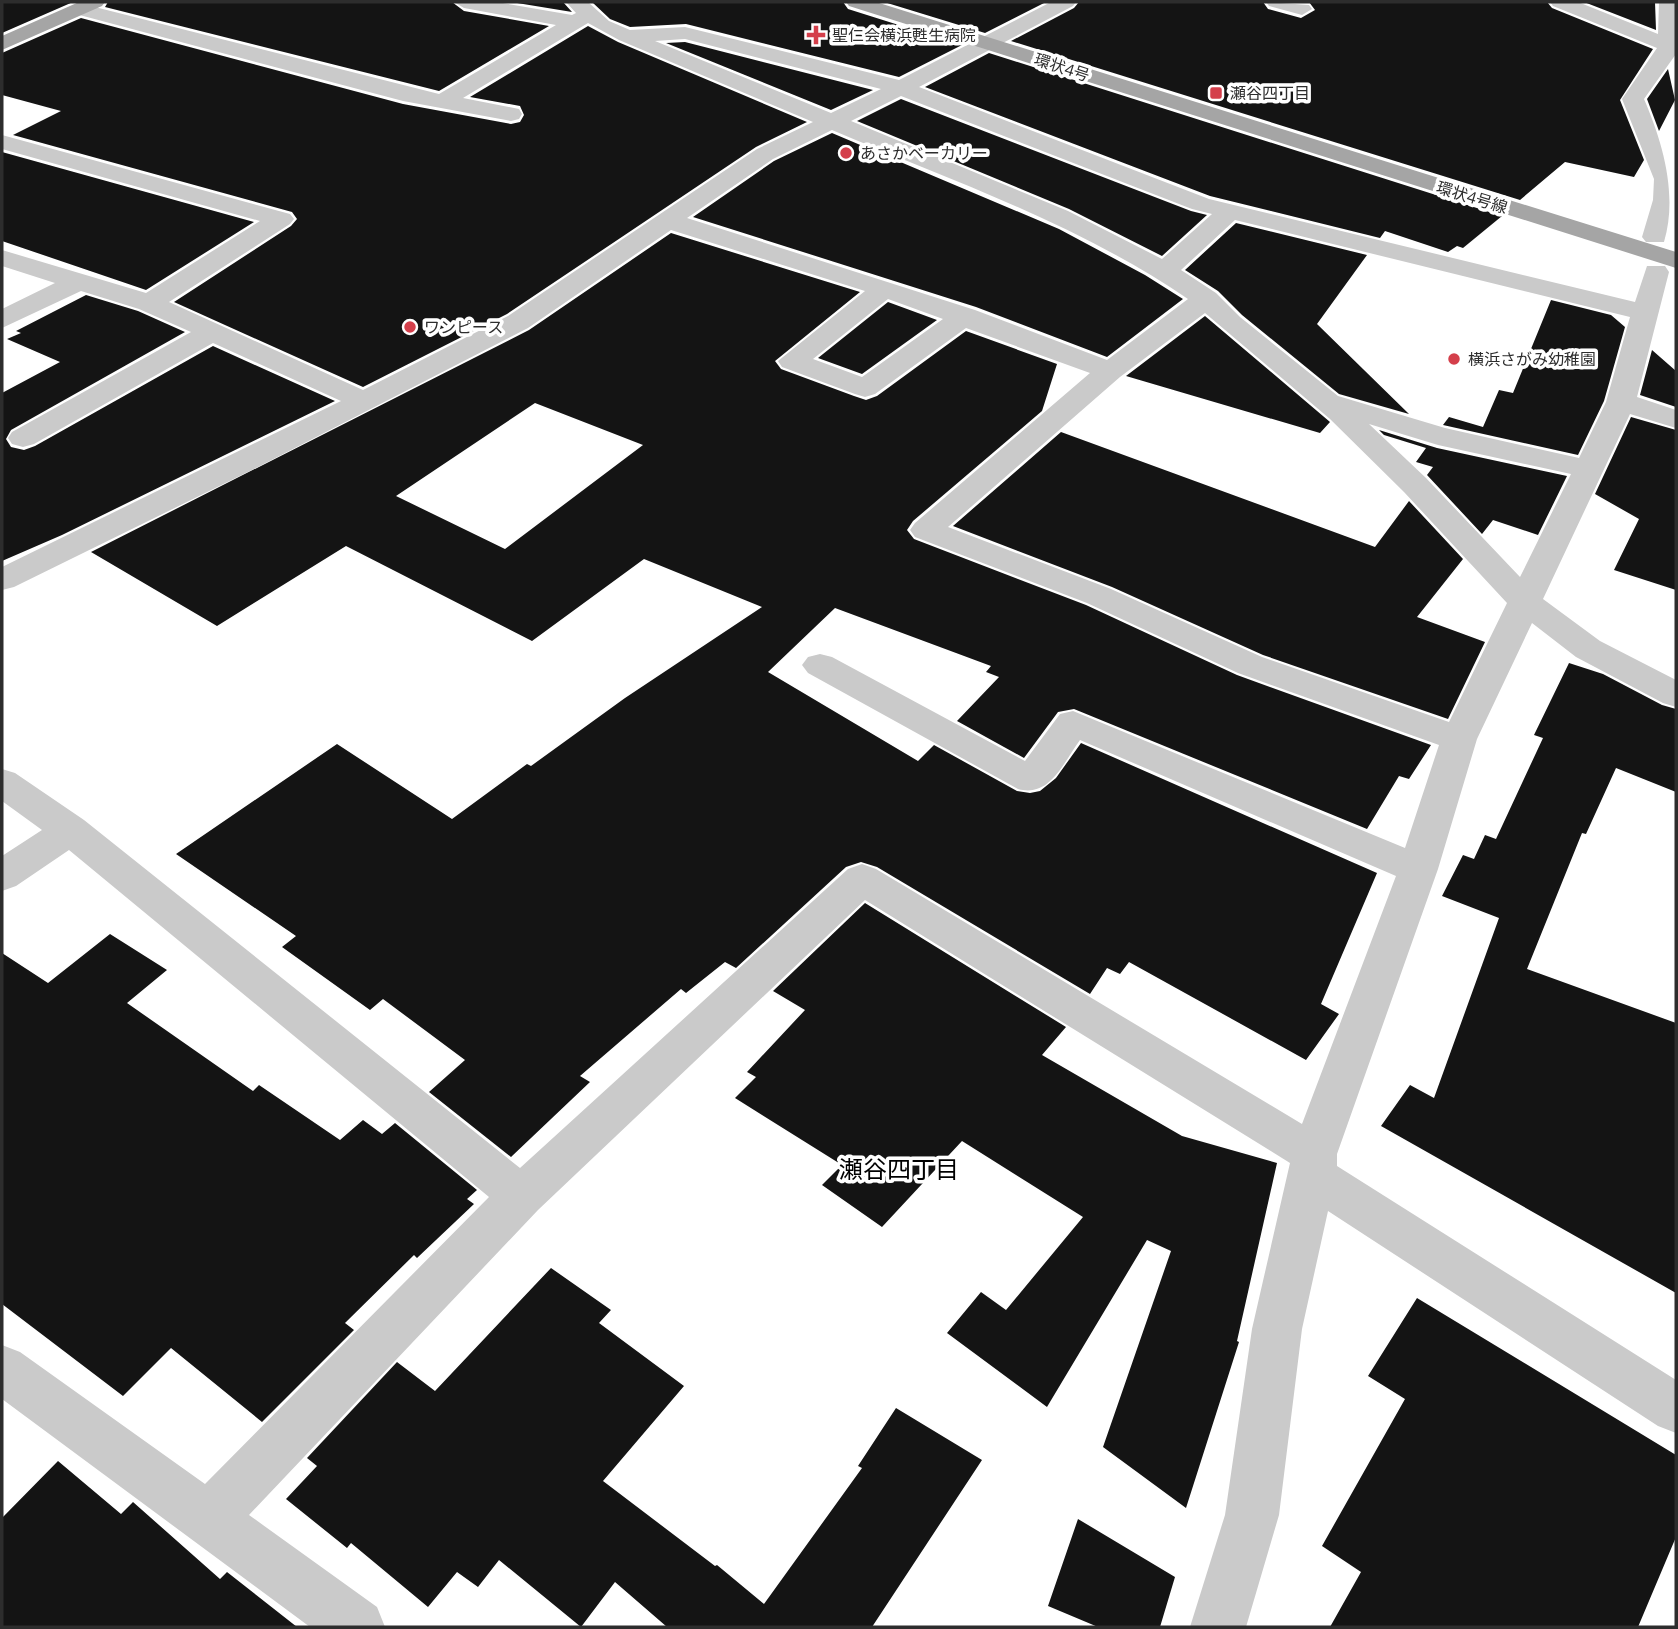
<svg xmlns="http://www.w3.org/2000/svg" width="1678" height="1629" font-family="'Open Sans','Noto Sans JP',sans-serif">
<style>
.building{fill:#141414;fill-rule:evenodd}
.lines{fill:none;stroke-linecap:round;stroke-linejoin:round}
.minor{fill:#cacaca;fill-rule:evenodd}
.major{fill:#a5a5a5;fill-rule:evenodd}
.poi-dot{fill:#d43f4b;stroke:#fff;stroke-width:2.5}
.labels{text-anchor:middle;dominant-baseline:central;stroke-width:7;stroke-linejoin:round;paint-order:stroke}
.far-poi-label{font-size:16px;fill:#2d2d2d;stroke:#fff;text-anchor:start}
.far-street-label{font-size:16px;fill:#2d2d2d;stroke:#fff}
.near-neighbourhood-label{font-size:24px;fill:#000;stroke:#fff}
</style>
<rect width="100%" height="100%" fill="#fff"/>
<!-- building -->
<path class="building" d="M2,2H73L2,33Z
M108,2H452L464,11L549,26L439,91L105,7Z
M511,2H563L572,12Z
M592,2H843L848,9L962,45L899,77L686,24L630,27L610,19Z
M884,2H1046L985,33Z
M1079,2H1263L1268,9L1301,18L1315,10L1309,2H1300H1547L1552,8L1653,49L1620,100L1644,160L1634,177L1565,162L1520,200L1011,41L1074,8Z
M1584,2H1655L1656,30Z
M81,18L403,104L511,124L520,122L524,115L520,106L470,97L588,26L618,42L807,122L756,147L507,314L363,387L174,302L291,226L297,219L292,212L13,135L61,111L2,95V53Z
M685,42L873,90L831,110L666,43Z
M989,53L1502,216L1463,248L1457,246L1448,252L1385,231L1380,238L1210,196L925,87Z
M1668,69L1675,100L1659,131L1647,99Z
M901,99L1191,211L1207,215L1162,256L1069,209L857,121Z
M832,133L1059,229L1145,275L1183,299L1107,357L976,307L693,217L774,161Z
M2,152L254,222L146,290L2,241Z
M1236,223L1367,255L1317,324L1409,414L1339,394L1242,315L1218,291L1185,270Z
M671,233L860,292L775,361L781,369L854,396L866,400L877,396L966,331L1057,364L1042,411L913,521L907,530L914,539L1086,605L1237,675L1431,745L1409,779L1399,776L1367,829L1074,709L1058,712L1024,758L957,721L999,677L986,672L991,666L835,608L768,672L918,761L934,745L1017,791L1030,793L1040,791L1056,778L1081,743L1377,873L1321,1004L1339,1014L1306,1060L1129,962L1120,974L1107,968L1090,994L877,867L861,862L846,867L736,968L725,962L686,993L681,989L580,1076L590,1082L511,1157L429,1092L465,1060L383,999L370,1010L282,947L296,936L176,854L337,744L452,819L527,764L531,766L625,698L762,607L644,559L532,641L346,546L217,626L91,552L529,330ZM535,403L643,445L505,549L396,496Z
M86,295L138,311L185,332L11,430L6,439L11,447L24,450L35,446L213,346L335,401L62,535L2,561V393L60,362L7,339L21,333L16,331Z
M1551,300L1611,315L1625,327L1604,401L1578,455L1443,425L1449,417L1483,427L1499,390L1513,393Z
M888,302L937,320L862,374L818,358Z
M1205,316L1330,422L1320,433L1126,376Z
M1652,350L1676,371V407L1640,395Z
M1631,417L1676,430V590L1614,570L1639,519L1595,494Z
M1379,430L1437,448L1567,476L1538,535L1493,520L1482,534L1427,475L1433,467L1416,462L1426,448L1384,435Z
M1061,432L1375,547L1409,501L1463,559L1417,617L1485,642L1448,719L1263,655L1112,587L953,526Z
M1569,663L1603,674L1662,705L1676,709V792L1616,768L1586,834L1582,833L1527,969L1676,1023V1293L1381,1126L1410,1085L1434,1098L1499,918L1442,896L1463,855L1474,859L1485,835L1496,839L1543,738L1534,735Z
M865,903L1066,1027L1042,1055L1182,1136L1277,1163L1237,1341L1239,1342L1186,1508L1103,1447L1171,1251L1147,1240L1047,1407L947,1333L981,1292L1006,1310L1083,1217L962,1141L882,1227L822,1185L842,1165L735,1098L756,1077L747,1072L805,1010L773,991Z
M110,934L167,970L127,1003L253,1091L259,1085L340,1140L363,1120L382,1134L395,1123L477,1190L467,1199L474,1204L417,1258L414,1255L345,1323L354,1330L262,1422L171,1348L123,1396L2,1304V953L48,983Z
M551,1268L611,1310L599,1323L684,1386L603,1481L715,1566L717,1565L764,1604L862,1468L858,1466L896,1408L982,1460L872,1627H667L615,1582L581,1627L499,1560L478,1587L457,1572L428,1607L351,1543L347,1548L286,1499L317,1466L307,1458L397,1362L435,1391Z
M1417,1298L1676,1455V1537L1638,1627H1330L1361,1572L1322,1546L1405,1399L1368,1376Z
M58,1461L121,1514L133,1502L220,1579L227,1572L297,1627H2V1518Z
M1078,1519L1175,1577L1160,1627H1098L1048,1606Z"/>
<g class="lines">
<!-- minor -->
<path class="minor" d="M454,2H497L572,15L576,13L566,2H588L609,21L630,30L685,27L899,80L1051,2H1076L1073,6L919,87L1209,199L1635,302L1647,266H1665L1669,272L1637,397L1676,410V428L1630,414L1543,599L1600,641L1676,680V707L1663,703L1576,657L1532,623L1477,739L1438,869L1337,1154V1166L1676,1380V1433L1658,1426L1328,1211L1302,1329L1279,1515L1246,1627H1190L1225,1515L1252,1329L1290,1163L865,900L538,1210L249,1515L377,1607L385,1627H310L2,1399V1345L20,1352L205,1484L489,1197L69,850L16,886L2,891V856L42,830L2,801V769L15,773L84,820L520,1168L848,869L862,864L876,869L1302,1124L1396,876L1080,740C1063,763 1050,798 1018,789L808,673L802,665L808,657L820,654L832,657L1025,761L1060,714L1073,711L1405,848L1439,745L1238,673L1087,603L915,537L910,530L915,523L1090,373L966,328L875,394L865,397L855,394L782,367L778,361L865,291L671,230L528,328L258,467L14,587L2,590V567L341,401L213,343L34,444L23,447L12,444L8,438L12,432L191,332L139,309L81,291L2,328V309L55,283L2,266V250L146,293L260,221L2,149V135L290,214L294,219L290,224L169,302L363,390L508,316L757,149L813,122L619,40L588,23L463,98L519,109L522,114L519,119L511,121L403,101L72,13L69,9L79,3L439,94L556,25L464,8ZM685,39L881,89L831,113L655,41ZM901,96L1192,209L1212,214L1162,259L1068,211L851,121ZM832,130C953,181 1080,225 1188,299L1107,360L975,310L687,218L773,159ZM1235,220L1630,317L1606,402L1579,458L1445,428L1338,396L1240,317L1216,293L1181,270ZM888,299L943,319L862,377L813,359ZM1205,313L1330,419L1404,492L1507,603L1449,722L1262,657L1111,589L948,527L1120,377ZM1369,424L1438,445L1571,474L1520,577L1426,478Z
M1266,2L1309,5L1312,9L1302,15L1269,6Z
M1550,2H1578L1658,34L1659,2H1676V54L1644,99C1663,143 1678,195 1664,242H1646L1642,237L1653,200L1654,179L1622,99L1657,48L1553,6Z"/>
<!-- major -->
<path class="major" d="M79,2H105L102,6L2,50V36Z
M846,2H876L1676,252V268L849,6Z"/>
</g>
<!-- markers -->
<g class="poi-dot">
<path d="M812.5 24.5h7v7h7v7h-7v7h-7v-7h-7v-7h7z"/>
<rect x="1209" y="86" width="14" height="14" rx="3.5"/>
<circle cx="846" cy="153" r="7"/>
<circle cx="410" cy="327" r="7"/>
<circle cx="1454" cy="359" r="7"/>
</g>
<g class="labels">
<!-- far-poi labels -->
<g class="far-poi-label">
<text x="832" y="35">聖仁会横浜甦生病院</text>
<text x="1230" y="93">瀬谷四丁目</text>
<text x="860" y="153">あさかベーカリー</text>
<text x="424" y="327">ワンピース</text>
<text x="1468" y="359">横浜さがみ幼稚園</text>
</g>
<!-- far-street labels -->
<g class="far-street-label">
<text transform="translate(1062 67) rotate(18)">環状4号</text>
<text transform="translate(1472 197) rotate(17)">環状4号線</text>
</g>
<!-- near-neighbourhood labels -->
<g class="near-neighbourhood-label">
<text x="899" y="1168">瀬谷四丁目</text>
</g>
</g>
<!-- border -->
<rect width="1678" height="1629" fill="none" stroke="#2d2d2d" stroke-width="7"/>
</svg>
